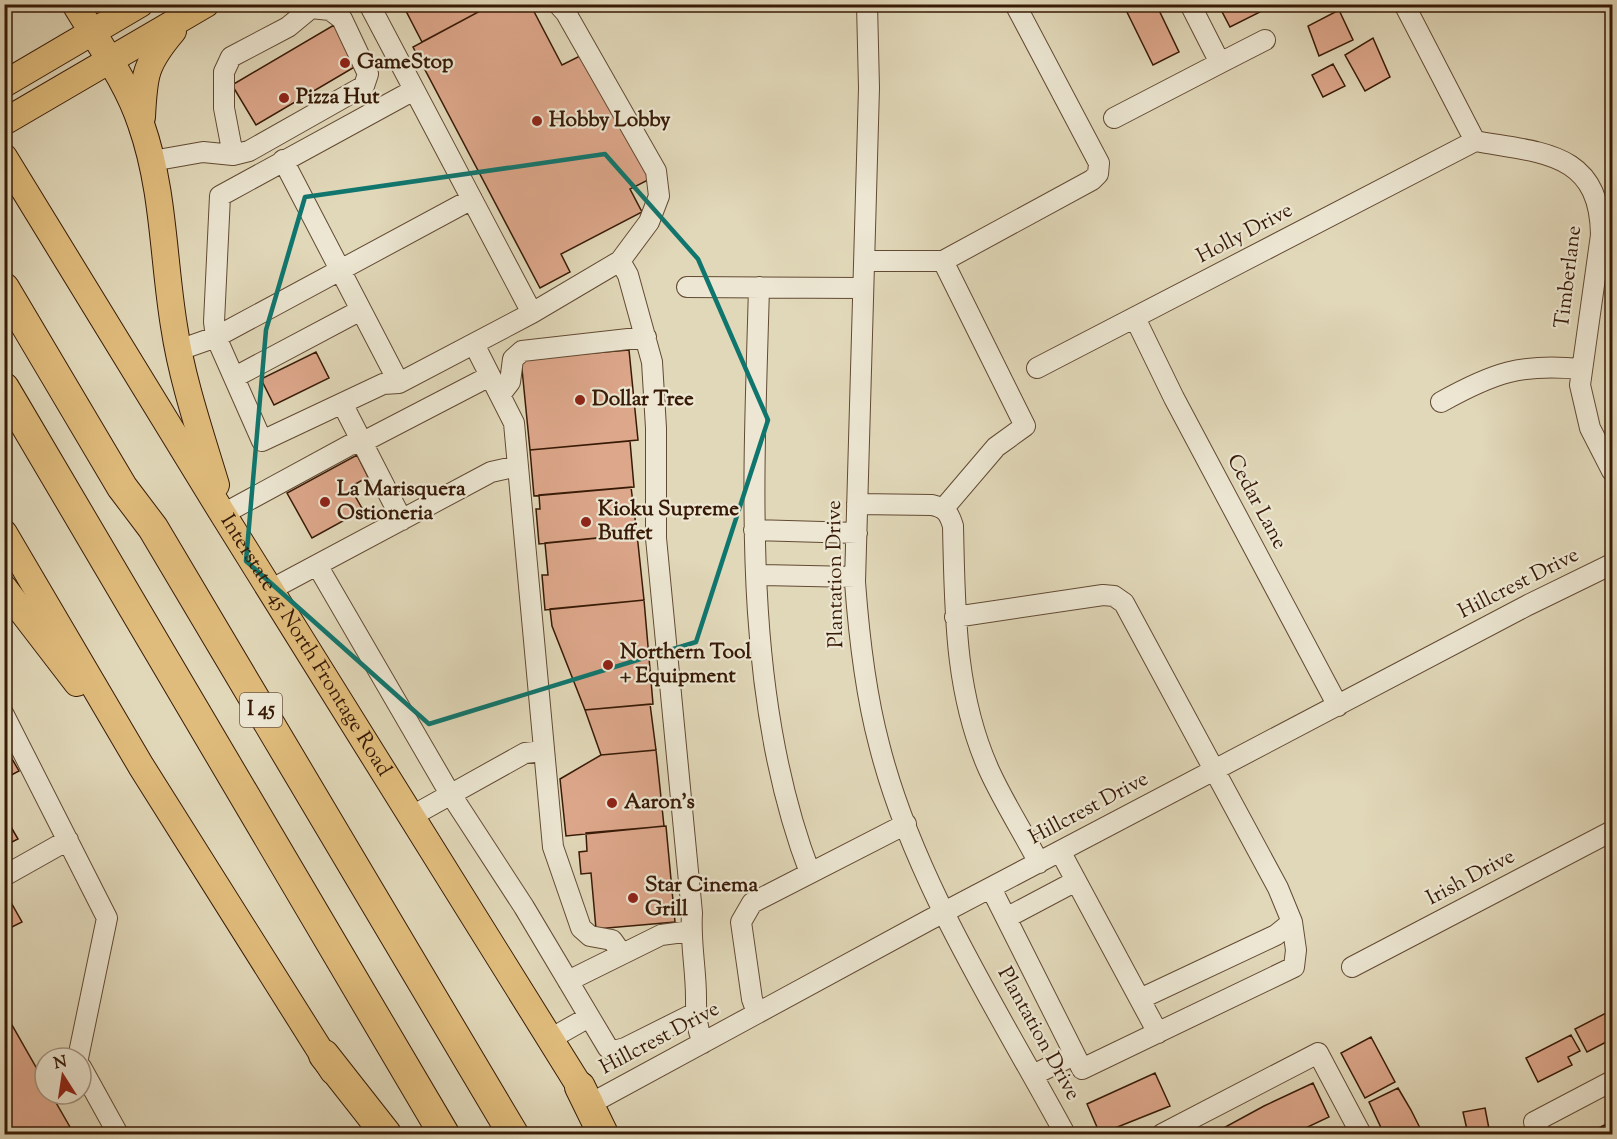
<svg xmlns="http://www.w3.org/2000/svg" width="1617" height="1139" font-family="'Sorts Mill Goudy',serif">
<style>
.building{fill:#dda78b;stroke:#371a06;stroke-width:1.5}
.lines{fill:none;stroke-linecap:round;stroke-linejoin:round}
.minor-casing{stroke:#624a33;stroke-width:22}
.major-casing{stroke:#371a06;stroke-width:28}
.highway-casing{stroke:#371a06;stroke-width:32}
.minor{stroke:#ece6d2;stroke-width:20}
.major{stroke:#e0bc7c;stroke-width:26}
.highway{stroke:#e0bc7c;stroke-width:30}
.marked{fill:none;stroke:#0f766e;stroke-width:4.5;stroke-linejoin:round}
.poi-dot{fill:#8f2418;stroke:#ece6d2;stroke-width:2}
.labels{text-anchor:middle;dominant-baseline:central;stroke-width:4.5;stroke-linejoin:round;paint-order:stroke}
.shield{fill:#ece6d2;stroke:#6d5743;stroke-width:1.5}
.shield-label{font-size:20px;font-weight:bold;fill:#371a06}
.poi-label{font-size:21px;font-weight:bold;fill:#371a06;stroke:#ece6d2;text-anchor:start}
.street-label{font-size:21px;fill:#371a06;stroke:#ece6d2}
</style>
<rect width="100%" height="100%" fill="#e1d8b9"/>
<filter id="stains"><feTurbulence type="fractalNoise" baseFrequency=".00333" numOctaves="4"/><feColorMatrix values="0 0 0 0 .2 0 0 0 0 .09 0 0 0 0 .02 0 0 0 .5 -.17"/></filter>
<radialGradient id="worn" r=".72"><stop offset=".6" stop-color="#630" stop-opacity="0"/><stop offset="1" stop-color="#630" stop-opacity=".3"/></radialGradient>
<!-- building -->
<path class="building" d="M420,4H481L484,9L422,42L406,11Z
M493,4H530L562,65L586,53L652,178L630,189L642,212L561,254L570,272L540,288L413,47Z
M1123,4H1156L1179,52L1153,65Z
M1218,4H1256L1260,12L1230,27Z
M1339,10L1353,40L1319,56L1308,26Z
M334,25L358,65L256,125L232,85Z
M1373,38L1390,77L1365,91L1345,55Z
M1333,64L1345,86L1323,97L1312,75Z
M629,350L638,440L530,450L521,359Z
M316,352L329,378L274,405L261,379Z
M630,441L634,487L534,496L530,450Z
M357,455L368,477L350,487L363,510L312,538L287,493Z
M631,487L637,534L539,544L536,509H540L539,495Z
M637,534L644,600L545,610L542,575H548L545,543Z
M644,600L653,704L585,710L552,626L550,609Z
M650,704L656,750L601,755L585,710Z
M4,745L19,771L4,779Z
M656,750L664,826L566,836L560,779L601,755Z
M4,815L18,839L4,846Z
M666,826L675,922L596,929L591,873L581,874L579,852L587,851L586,833Z
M8,897L22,922L4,931V899Z
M1612,1010V1039L1587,1052L1575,1029Z
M4,1011L45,1083V1094H51L74,1134H4Z
M1571,1035L1580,1051L1568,1057L1572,1065L1538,1082L1526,1058Z
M1371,1037L1395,1082L1365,1098L1341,1053Z
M1155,1073L1170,1106L1100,1134L1087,1104Z
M1313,1083L1329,1117L1293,1134H1217L1216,1132L1264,1106Z
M1398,1088L1411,1110L1423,1134H1384L1369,1102Z
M1485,1108L1490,1134H1468L1463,1112Z
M1611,1122L1612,1134H1586Z"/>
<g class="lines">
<defs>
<path id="minor" d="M369,4L532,313L399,383L383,384L262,441L216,337L214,322L220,196L414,90
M867,4L869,88L855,582C859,637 865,691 879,744C913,880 999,1012 1065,1134
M1404,4L1475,141
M1220,63L1265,40
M1114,118L1220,63L1190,4
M1475,141C1541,153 1600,151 1601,235L1580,385L1590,428L1612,471
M233,155L249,151L364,86L368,74L342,19L330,10L311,8
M283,160L399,383
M152,161L203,152L233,155L224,108V72L231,57L288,27L311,8L310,4
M620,261L628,275L652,362L656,428V538L692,913C690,941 696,969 696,997C696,1015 696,1026 703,1043
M864,261H943L1092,180L1098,174L1099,163L1015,4
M943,261L1025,426L996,447L944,508
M687,287L863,288
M759,287C754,479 740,691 810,873
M532,313L620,261L649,222L659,196L656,171L566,13L558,4
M1135,318L1174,398L1338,706
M474,344L514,423L553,847L581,928L590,936L612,940L622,954
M179,350L216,337L472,199
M1037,368L1475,141
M235,377L361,310
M500,395L510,382L513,359L522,351L646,337
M1441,402C1493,373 1521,363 1581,369
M343,405L402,520
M857,504L932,505C946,508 949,513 953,526C955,609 954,692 989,770C1003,801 1023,832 1039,863
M223,514L350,445L361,443L490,376
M754,530L857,533
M317,565L446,787L524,907L608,1048L614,1051L625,1048L695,1013
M756,575L855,577
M270,590L491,472L518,466
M955,617L1103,595L1114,596L1124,603L1278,888L1292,922L1276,935L1140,999
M4,715L107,918L78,1058
M412,816L525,753L543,751
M1060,851L1158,1033
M4,876L68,840
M991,888L1082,1069L1294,967L1296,950L1292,922
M1006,918L1076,881
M1352,967L1612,831
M568,981L661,935L691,931
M757,1013L752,999L741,922L752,903L906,824
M550,1039L589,1017
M81,1067L118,1134
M1033,1075L1074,1055
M590,1104L929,920L1528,605L1612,564
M1162,1134L1318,1053L1361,1134
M1541,1134L1534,1122L1612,1081"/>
<g id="major">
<path d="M75,4C98,43 127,81 141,124C164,189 163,259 174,326C182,380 200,432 216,485"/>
<path d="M4,84L140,4"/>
<path d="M142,117C144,75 145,64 173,31"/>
<path d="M4,122L206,4"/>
<path id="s1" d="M4,157L221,511L590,1103"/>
<path d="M4,533L141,766L333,1071"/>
<path d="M4,588L77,683"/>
</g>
<path id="highway" d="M4,288L122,487L153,528L513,1134
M4,388L444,1134
M324,1055L386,1134
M580,1087L603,1134"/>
</defs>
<!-- minor casing -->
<use href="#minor" class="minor-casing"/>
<!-- major casing -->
<use href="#major" class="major-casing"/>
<!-- highway casing -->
<use href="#highway" class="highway-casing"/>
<!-- minor -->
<use href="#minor" class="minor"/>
<!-- major -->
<use href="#major" class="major"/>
<!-- highway -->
<use href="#highway" class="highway"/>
</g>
<!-- marked area -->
<path class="marked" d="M605,154L698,259L768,420L696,642L429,724L246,561L266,330L305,197Z"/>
<!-- markers -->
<g class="poi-dot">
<circle cx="345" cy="63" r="6"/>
<circle cx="284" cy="98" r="6"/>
<circle cx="537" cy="121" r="6"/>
<circle cx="580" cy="400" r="6"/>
<circle cx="325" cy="502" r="6"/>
<circle cx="586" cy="522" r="6"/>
<circle cx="608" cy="665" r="6"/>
<circle cx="612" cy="803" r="6"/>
<circle cx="633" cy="898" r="6"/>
</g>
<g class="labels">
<!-- shield labels -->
<rect class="shield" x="240" y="693" width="42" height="34" rx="4.5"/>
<g class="shield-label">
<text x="261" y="710">I 45</text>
</g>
<!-- poi labels -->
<g class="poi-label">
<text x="357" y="63">GameStop</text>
<text x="296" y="98">Pizza Hut</text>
<text x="549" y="121">Hobby Lobby</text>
<text x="592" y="400">Dollar Tree</text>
<text x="337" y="490">La Marisquera<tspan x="337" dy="24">Ostioneria</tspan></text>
<text x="598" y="510">Kioku Supreme<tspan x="598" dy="24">Buffet</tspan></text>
<text x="620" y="653">Northern Tool<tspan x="620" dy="24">+ Equipment</tspan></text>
<text x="624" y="803">Aaron's</text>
<text x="645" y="886">Star Cinema<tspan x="645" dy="24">Grill</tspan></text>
</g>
<!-- street labels -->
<g class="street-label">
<text transform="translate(1245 234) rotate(-28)">Holly Drive</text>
<text transform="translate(1569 277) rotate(-83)">Timberlane</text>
<text transform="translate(1256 502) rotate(62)">Cedar Lane</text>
<text transform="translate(836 574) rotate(-91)">Plantation Drive</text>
<text transform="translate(1519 584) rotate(-27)">Hillcrest Drive</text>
<text stroke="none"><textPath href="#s1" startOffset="574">Interstate 45 North Frontage Road</textPath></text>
<text transform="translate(1089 809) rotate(-28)">Hillcrest Drive</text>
<text transform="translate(1471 878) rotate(-28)">Irish Drive</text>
<text transform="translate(1038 1034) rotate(61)">Plantation Drive</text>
<text transform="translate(660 1039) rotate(-28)">Hillcrest Drive</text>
</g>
</g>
<!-- margin -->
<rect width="1617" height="1139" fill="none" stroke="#e1d8b9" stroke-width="24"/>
<rect x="6" y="6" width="1605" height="1127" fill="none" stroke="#371a06" stroke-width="3"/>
<rect x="12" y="12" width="1593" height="1115" fill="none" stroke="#371a06" stroke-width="1.5"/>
<!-- north arrow -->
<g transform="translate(63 1076) rotate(348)"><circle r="28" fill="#ece6d2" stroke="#a49480" stroke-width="1.5"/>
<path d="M0-4.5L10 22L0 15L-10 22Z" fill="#8f2418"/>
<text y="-9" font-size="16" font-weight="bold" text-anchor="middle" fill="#371a06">N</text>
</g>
<rect width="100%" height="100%" filter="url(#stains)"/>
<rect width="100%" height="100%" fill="url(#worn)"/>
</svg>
